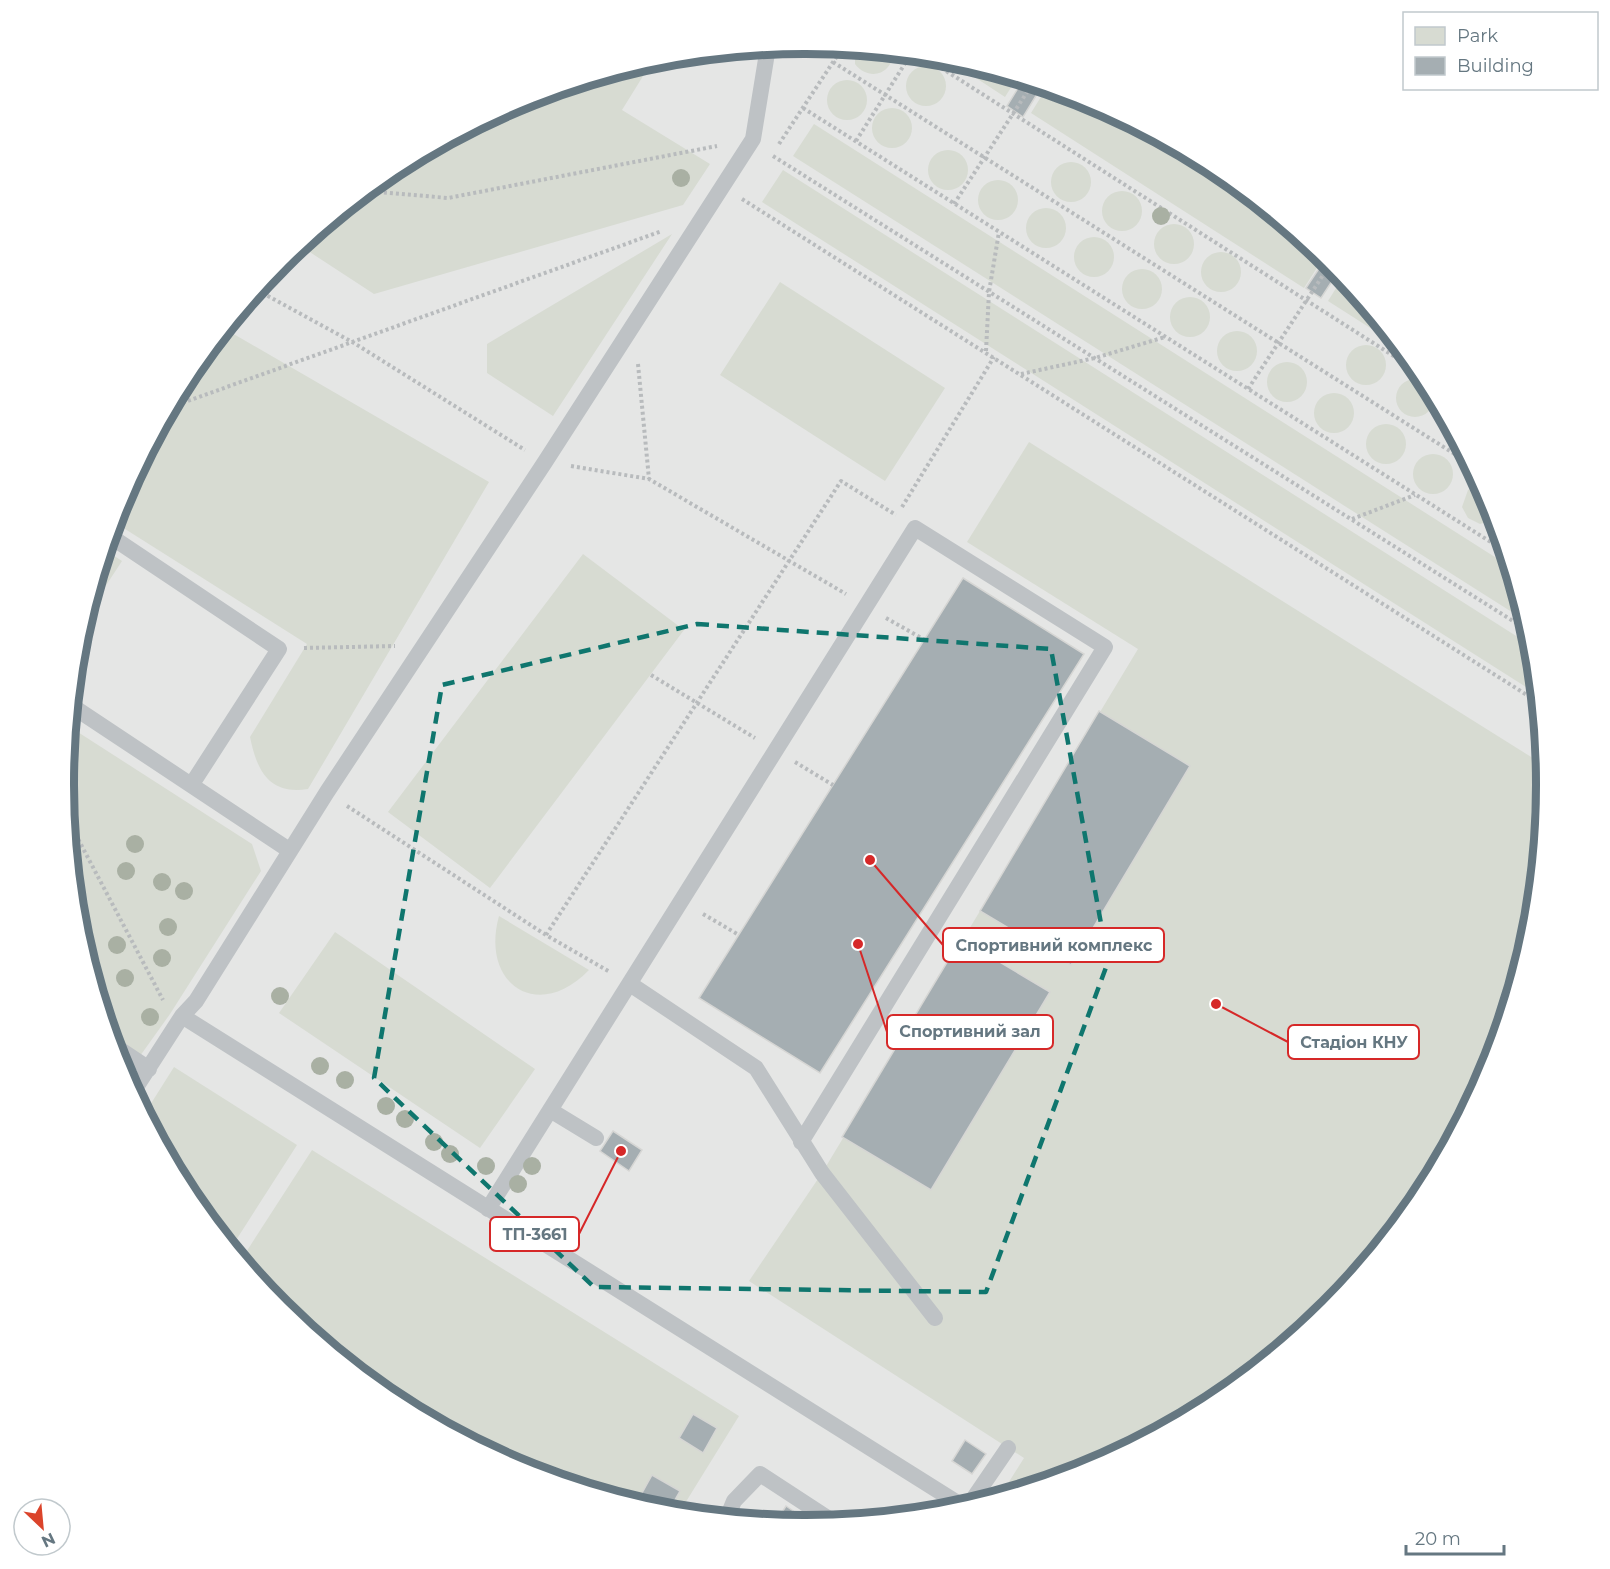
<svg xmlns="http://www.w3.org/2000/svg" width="1610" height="1569" font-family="Montserrat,sans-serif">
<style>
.built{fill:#e5e6e5}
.green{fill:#d7dbd2}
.building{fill:#a5aeb2;stroke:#d6d6d4;stroke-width:1.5}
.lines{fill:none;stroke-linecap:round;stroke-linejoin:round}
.path{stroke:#b8bbbd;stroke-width:4;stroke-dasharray:3 3;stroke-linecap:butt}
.lane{stroke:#bec2c5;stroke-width:16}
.tree{fill:#a9b0a3}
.marked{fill:none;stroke:#0f766e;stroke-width:4.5;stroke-dasharray:12 8;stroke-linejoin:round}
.rim{fill:none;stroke:#657781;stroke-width:8}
.leader{fill:none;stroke:#d62828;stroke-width:2}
.callout-dot{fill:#d62828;stroke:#fff;stroke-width:2}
.callout{fill:#fff;stroke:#d62828;stroke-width:2}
.callout-label{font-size:16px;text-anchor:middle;font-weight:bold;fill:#657781}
</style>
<rect width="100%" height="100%" fill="#f5f4f1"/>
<!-- built -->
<path class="built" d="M66 785a739 739 0 1 1 1478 0a739 739 0 1 1-1478 0Z"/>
<!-- green -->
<path class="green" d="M855,48L893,52C893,74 869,82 855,64Z
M944,57L950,58L1017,78L1005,97Z
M653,60L622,110L710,164L683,205L374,294L299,245L394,168L522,100Z
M906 86a20 20 0 1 1 40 0a20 20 0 1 1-40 0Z
M827 100a20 20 0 1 1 40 0a20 20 0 1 1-40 0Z
M1047,87L1089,100L1217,169L1324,257L1304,288L1031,113Z
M872 128a20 20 0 1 1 40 0a20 20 0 1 1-40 0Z
M814,124L1509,566L1526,621L793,156Z
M928 170a20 20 0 1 1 40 0a20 20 0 1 1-40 0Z
M1051 182a20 20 0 1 1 40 0a20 20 0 1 1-40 0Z
M783,170L1532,646L1537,694L762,202Z
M978 200a20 20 0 1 1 40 0a20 20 0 1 1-40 0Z
M1102 211a20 20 0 1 1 40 0a20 20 0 1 1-40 0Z
M1026 228a20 20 0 1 1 40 0a20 20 0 1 1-40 0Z
M1154 244a20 20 0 1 1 40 0a20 20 0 1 1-40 0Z
M672,234L553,416L487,373V344Z
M1074 257a20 20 0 1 1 40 0a20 20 0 1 1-40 0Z
M1201 272a20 20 0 1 1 40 0a20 20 0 1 1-40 0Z
M1122 289a20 20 0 1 1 40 0a20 20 0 1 1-40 0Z
M1343,277L1400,347L1328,301Z
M780,282L945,388L885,481L720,375Z
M1170 317a20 20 0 1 1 40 0a20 20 0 1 1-40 0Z
M225,329L489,482L308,789C269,795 257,771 250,737L307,644L114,522L121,501L189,373Z
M1217 351a20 20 0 1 1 40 0a20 20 0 1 1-40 0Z
M1346 365a20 20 0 1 1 40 0a20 20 0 1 1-40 0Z
M1267 382a20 20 0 1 1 40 0a20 20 0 1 1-40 0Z
M1396 398a19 19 0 1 1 38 0a19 19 0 1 1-38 0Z
M1314 413a20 20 0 1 1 40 0a20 20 0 1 1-40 0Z
M1366 444a20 20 0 1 1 40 0a20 20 0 1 1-40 0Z
M1029,442L1544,765L1546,785L1532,929L1489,1068L1421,1196L1329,1309L1216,1401L1088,1469L1000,1496L1024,1458L749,1281L822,1173L1138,649L967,542Z
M1413 474a20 20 0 1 1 40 0a20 20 0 1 1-40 0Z
M1481,484L1495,519L1480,524L1468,518L1462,507L1468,490Z
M105,550L122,561L86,616Z
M583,554L684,630L490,888L388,812Z
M70,727L252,844L261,871L170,1014L125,1077L78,929L64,784Z
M499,916L589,970C538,1023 480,984 499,916Z
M335,932L535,1069L480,1148L279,1013Z
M174,1067L297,1145L231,1248L189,1196L145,1113Z
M312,1150L739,1416L679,1513L660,1511L521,1469L393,1400L281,1308L241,1260Z"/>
<!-- building -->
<path class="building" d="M1023,80L1042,86L1023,117L1007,106Z
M1326,258L1338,272L1321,298L1306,288Z
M963,578L1084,654L820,1073L699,998Z
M1099,711L1190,766L1071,965L980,911Z
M961,939L1050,992L931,1190L842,1137Z
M613,1131L642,1150L629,1171L600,1151Z
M693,1414L717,1428L703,1453L679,1438Z
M965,1440L986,1454L972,1474L952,1461Z
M652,1475L680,1491L668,1512L637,1502Z
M786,1506L814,1525L775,1523Z"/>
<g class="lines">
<!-- path -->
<path class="path" d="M921,55L1422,374
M833,62L1469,463
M803,108L1505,551
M856,141L911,54
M779,144L843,47
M773,156L1529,631
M366,191L448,198L717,146
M742,199L1538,702
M954,204L1033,83
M257,290L354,343L525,450
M986,351L989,292L999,232
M638,364L649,479
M1021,374L1095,358L1165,337
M1248,389L1331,263
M171,407L662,231
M571,466L649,479L846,594
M902,507L994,357
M1352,519L1415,495
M886,618L925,640
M304,648L395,646
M651,675L755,738
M795,762L833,785
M347,806L546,935L610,972
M67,818L163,1000
M703,914L739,935
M546,935L841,481L896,515"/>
<!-- lane -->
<path class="lane" d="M110,536L279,649L192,784
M72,706L289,850
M630,984L756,1068L822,1173L935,1318
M182,1016L964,1507
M113,1045L149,1069
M133,1092L182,1016L196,1001L327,792L545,462L753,139L768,47
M550,1110L596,1138
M488,1209L915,528L1105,647L801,1142
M969,1505L1008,1448
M727,1518L734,1501L760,1474L835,1523"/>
</g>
<!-- trees -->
<g class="tree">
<circle cx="681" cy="178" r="9"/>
<circle cx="1161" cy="216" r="9"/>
<circle cx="135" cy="844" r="9"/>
<circle cx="126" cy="871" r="9"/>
<circle cx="162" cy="882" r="9"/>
<circle cx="184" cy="891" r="9"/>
<circle cx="168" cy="927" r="9"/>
<circle cx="117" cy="945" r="9"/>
<circle cx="162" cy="958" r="9"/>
<circle cx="125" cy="978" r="9"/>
<circle cx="280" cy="996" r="9"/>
<circle cx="150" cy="1017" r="9"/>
<circle cx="320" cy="1066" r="9"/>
<circle cx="345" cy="1080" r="9"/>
<circle cx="386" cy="1106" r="9"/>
<circle cx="405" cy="1119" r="9"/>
<circle cx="434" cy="1142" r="9"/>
<circle cx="450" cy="1154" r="9"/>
<circle cx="486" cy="1166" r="9"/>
<circle cx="532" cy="1166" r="9"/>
<circle cx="518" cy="1184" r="9"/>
</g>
<!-- marked area -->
<path class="marked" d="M697,624L1051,649L1108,962L986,1292L594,1287L374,1078L442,685Z"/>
<!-- crop -->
<path d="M0 0H1610V1569H0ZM804 54H806A730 730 0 0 1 1536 784V785A730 730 0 0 1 806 1515H804A730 730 0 0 1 74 785V784A730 730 0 0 1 804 54Z" fill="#fff" fill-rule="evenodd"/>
<path class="rim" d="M804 54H806A730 730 0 0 1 1536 784V785A730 730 0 0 1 806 1515H804A730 730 0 0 1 74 785V784A730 730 0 0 1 804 54Z"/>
<!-- callouts -->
<path class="leader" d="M870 860L943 945M858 944L887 1032M1216 1004L1288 1042M621 1151L579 1234"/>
<g class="callout-dot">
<circle cx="870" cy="860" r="6"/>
<circle cx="858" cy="944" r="6"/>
<circle cx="1216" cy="1004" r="6"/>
<circle cx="621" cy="1151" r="6"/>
</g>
<g class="callout">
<rect x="943" y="928" width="221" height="34" rx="6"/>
<rect x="887" y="1015" width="166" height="34" rx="6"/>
<rect x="1288" y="1025" width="131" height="34" rx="6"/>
<rect x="490" y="1217" width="89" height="34" rx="6"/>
</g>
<g class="callout-label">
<text x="1054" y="951">Спортивний комплекс</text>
<text x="970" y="1037">Спортивний зал</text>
<text x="1354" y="1048">Стадіон КНУ</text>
<text x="535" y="1240">ТП-3661</text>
</g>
<!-- legend -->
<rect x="1403" y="12" width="195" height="78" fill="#ffffff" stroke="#c1c9cd" stroke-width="1.5"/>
<rect x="1415" y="27" width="30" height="18" fill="#d7dbd2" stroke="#c1c9cd" stroke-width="1.5"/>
<text x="1457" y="42" font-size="18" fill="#657781">Park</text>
<rect x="1415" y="57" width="30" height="18" fill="#a5aeb2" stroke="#c1c9cd" stroke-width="1.5"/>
<text x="1457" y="72" font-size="18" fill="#657781">Building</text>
<!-- north arrow -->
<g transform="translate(42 1527) rotate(154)"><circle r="28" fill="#ffffff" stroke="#c1c9cd" stroke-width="1.5"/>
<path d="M0-4.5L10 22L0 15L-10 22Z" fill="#db442b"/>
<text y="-9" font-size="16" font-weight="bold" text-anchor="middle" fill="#657781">N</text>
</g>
<!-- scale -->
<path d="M1406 1545v9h98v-9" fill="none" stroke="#657781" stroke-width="3"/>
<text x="1415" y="1545" font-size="18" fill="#657781" stroke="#ffffff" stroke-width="4.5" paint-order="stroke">20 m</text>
</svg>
